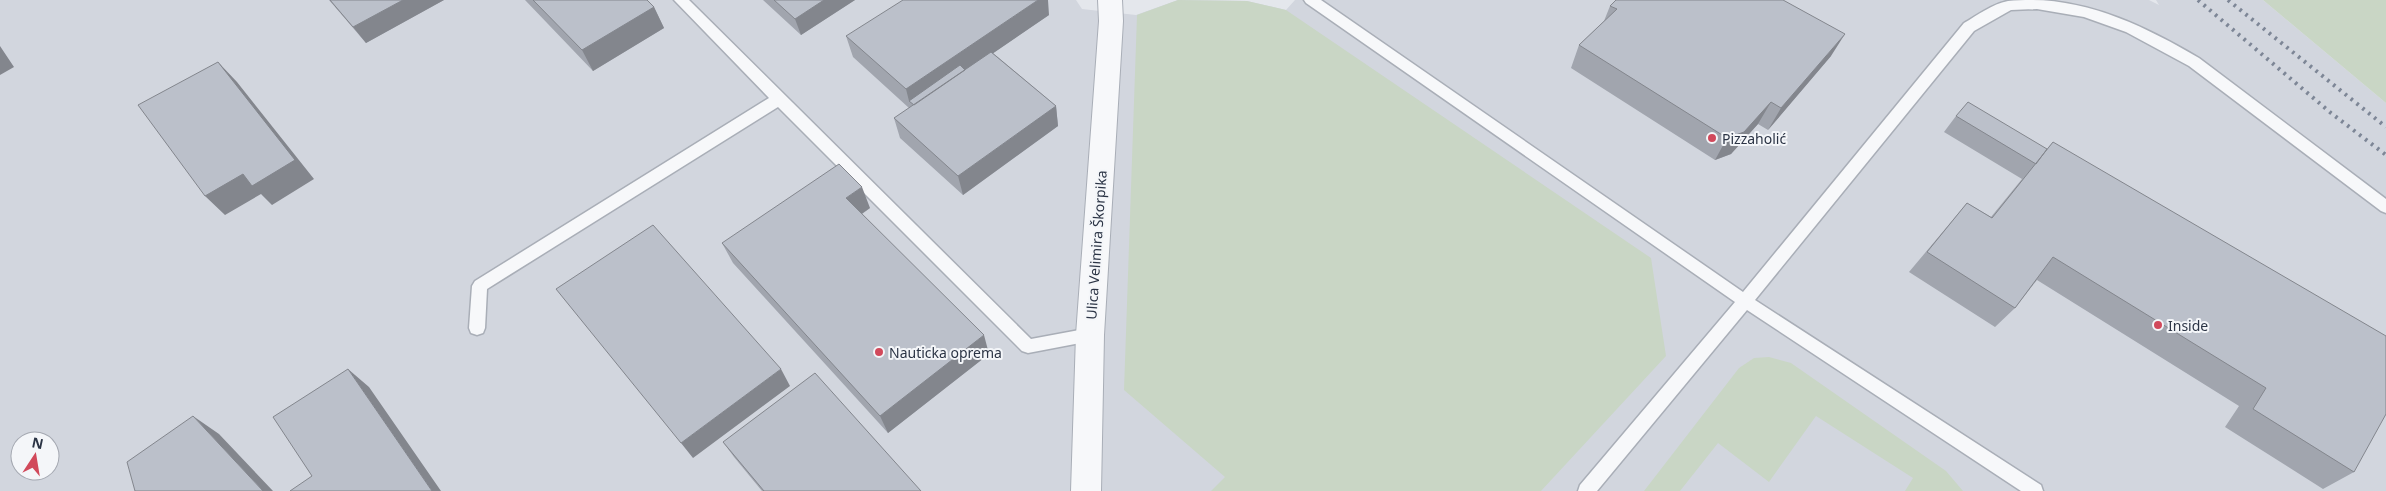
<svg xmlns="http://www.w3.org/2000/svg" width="2386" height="491" font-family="'Noto Sans',sans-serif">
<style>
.built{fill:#d2d6de;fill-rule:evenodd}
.green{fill:#c9d6c5}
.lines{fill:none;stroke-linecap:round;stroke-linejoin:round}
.service-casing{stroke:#a9aeb7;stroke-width:3}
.tertiary-casing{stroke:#a9aeb7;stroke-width:2}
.service{fill:#f7f8fa;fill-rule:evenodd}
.tertiary{fill:#f7f8fa;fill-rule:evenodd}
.rail{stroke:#7d8696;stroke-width:4;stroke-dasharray:2.5 5;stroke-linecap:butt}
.wall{fill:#a1a5ae}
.shaded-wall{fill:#83868d}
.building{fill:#bbc0ca;stroke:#83868d}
.poi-dot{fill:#d1495b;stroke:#f4f6f9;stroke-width:2}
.labels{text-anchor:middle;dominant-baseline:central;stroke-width:4;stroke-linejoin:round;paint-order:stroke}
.poi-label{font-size:14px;fill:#2b3445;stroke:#f4f6f9;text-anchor:start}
.street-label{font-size:14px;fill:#2b3445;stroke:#f4f6f9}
</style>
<rect width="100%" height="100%" fill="#e4e7ec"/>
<!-- built -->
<path class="built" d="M0,0H1076L1082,9L1136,15L1178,0L1247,1L1286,10L1295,0H2149L2159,5L2156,0H2263L2386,103V491H0ZM20,441H50V471H20Z"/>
<!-- green -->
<path class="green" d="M1178,0L1247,1L1286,10L1651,258L1666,356L1541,491H1211L1225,477L1124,390L1137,15Z
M2263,0H2386V103Z
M1769,357L1791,363L1946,471L1963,491H1905L1913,478L1816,416L1769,482L1718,443L1680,491H1644L1739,368L1754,358Z"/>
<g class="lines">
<defs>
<path id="service" d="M674,0H689L1031,339L1090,328L1096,330L1098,335L1096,340L1028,353L1022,351L778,107L487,289L485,328L483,333L477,335L471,333L469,328L472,286L475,281L769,98Z
M1304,0H1321L1743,292L1964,23C1978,15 1992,4 2008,1C2015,0 2024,0 2031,0C2091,0 2148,28 2199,58L2386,199V213L2381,211L2189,66L2126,32L2084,17L2037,9L2011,10L1974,31L1755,300L2041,485L2043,491H2021L1747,310L1597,491H1578L1580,485L1735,302L1306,3Z"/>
<path id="tertiary" d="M1098,0H1122L1123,21L1104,335L1101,491H1071L1076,335L1099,21Z"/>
</defs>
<!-- service casing -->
<use href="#service" class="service-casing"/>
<!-- tertiary casing -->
<use href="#tertiary" class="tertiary-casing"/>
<!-- service -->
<use href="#service" class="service"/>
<!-- tertiary -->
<use href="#tertiary" class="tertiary"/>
<!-- rail -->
<path class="rail" d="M2198,0L2331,113L2386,155
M2228,0L2386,127"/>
</g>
<!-- wall -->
<path class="wall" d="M329,0H444L366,43Z
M525,0H647L654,7L664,28L593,71Z
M763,0H855L801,35Z
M1610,6L1831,56L1768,130L1758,124L1731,154L1715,160L1571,68L1579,45L1604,21Z
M1049,15L993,53L1056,106L1058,126L963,195L900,138L894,118L909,108L853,57L846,36Z
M1956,116L2047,149L2053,142L2354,472L2323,489L2225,427L2239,406L2037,280L2015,308L1995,327L1909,272L1967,203L1991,217L2022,179L1944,132Z
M870,208L862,214L989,354L888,433L733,263L722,243Z
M723,442L921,491H762L734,457Z"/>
<!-- shaded-wall -->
<path class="shaded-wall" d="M403,0H444L366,43L353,27Z
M824,0H855L801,35L795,19Z
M1038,0H1048L1049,15L916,106L909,101L906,89Z
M654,7L664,28L593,71L582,50Z
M1845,34L1831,56L1768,130L1781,108Z
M0,46L14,67L0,75Z
M218,62L237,82L314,179L272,205L261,194L225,215L205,196Z
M1771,102L1758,124L1731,154L1715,160L1727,138Z
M1056,106L1058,126L963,195L958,176Z
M862,187L870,208L854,219L846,198Z
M984,335L989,354L888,433L880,416Z
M348,369L369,387L441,491H432Z
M781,369L790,386L693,458L681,443Z
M193,416L219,434L273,491H263Z"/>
<!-- building -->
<path class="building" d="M330,0H403L353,27Z
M533,0H647L654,7L582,50Z
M774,0H824L795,19Z
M903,0H1038L906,89L846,36Z
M1616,0H1783L1845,34L1781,108L1771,102L1744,132L1727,138L1579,45L1617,9L1610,6Z
M991,52L1056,106L958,176L894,118Z
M218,62L295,160L252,186L243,174L205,196L138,105Z
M960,65L965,70L914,105L909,101Z
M1968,102L2047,149L2036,164L1956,116Z
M2053,142L2386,336V414L2354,472L2253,409L2266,388L2053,257L2015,308L1927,252L1967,203L1992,218Z
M839,164L862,187L846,198L984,335L880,416L722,243Z
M653,225L781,369L681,443L556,289Z
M348,369L432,491H290L312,476L273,417Z
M815,373L921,491H764L723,442Z
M193,416L263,491H135L127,462Z"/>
<!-- markers -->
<g class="poi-dot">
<circle cx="1712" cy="138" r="5"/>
<circle cx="2158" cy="325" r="5"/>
<circle cx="879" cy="352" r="5"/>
</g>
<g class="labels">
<!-- poi labels -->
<g class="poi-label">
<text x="1722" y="138">Pizzaholić</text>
<text x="2168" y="325">Inside</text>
<text x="889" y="352">Nauticka oprema</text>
</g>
<!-- street labels -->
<g class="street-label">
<text transform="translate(1096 245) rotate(-86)">Ulica Velimira Škorpika</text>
</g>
</g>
<!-- north arrow -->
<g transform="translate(35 456) rotate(12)"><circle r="24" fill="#f4f6f9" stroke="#a4a8b1"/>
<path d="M0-4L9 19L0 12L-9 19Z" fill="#d1495b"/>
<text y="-8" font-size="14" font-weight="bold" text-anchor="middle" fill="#2b3445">N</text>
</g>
</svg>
